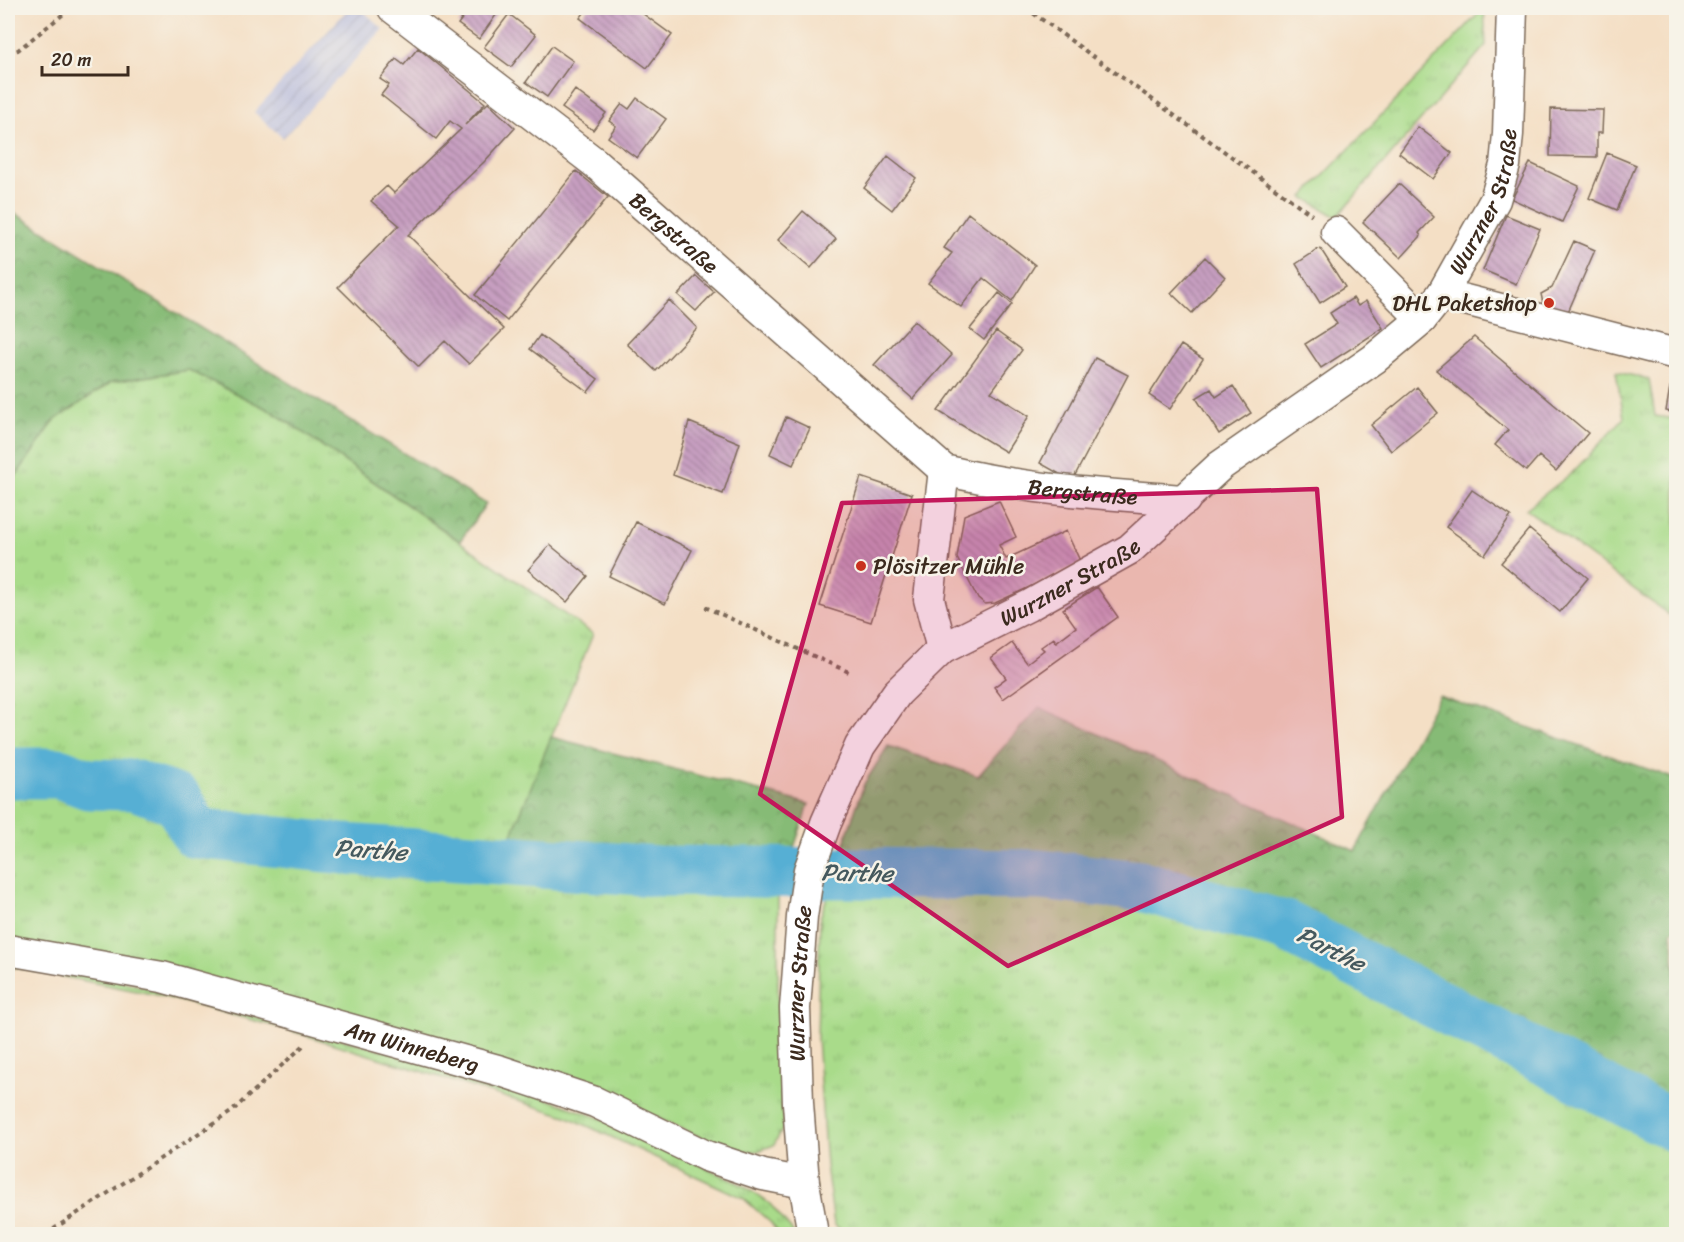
<svg xmlns="http://www.w3.org/2000/svg" width="1684" height="1242" font-family="Sriracha,sans-serif">
<style>
.industrial{fill:url(#industrial-furrows)}
.grass{fill:url(#grass-tufts);stroke:#728254;stroke-width:1.5}
.forest{fill:url(#forest-crowns);stroke:#60724a;stroke-width:1.5}
.lines{fill:none;stroke-linecap:round;stroke-linejoin:round}
.river{stroke:#57afd4;stroke-width:51}
.building{fill:url(#building-back-hatch)}
.minor-casing{stroke:#7c6958;stroke-width:33}
.path{stroke:#7c6958;stroke-width:4;stroke-dasharray:4.5 4.5;stroke-linecap:butt}
.minor{stroke:#fff;stroke-width:30}
.marked{fill:#c2185b;fill-opacity:0.2;stroke:#c2185b;stroke-width:4.5;stroke-linejoin:round}
.poi-dot{fill:#c8321e;stroke:#f7f3e8;stroke-width:2}
.labels{text-anchor:middle;dominant-baseline:central;stroke-width:5;stroke-linejoin:round;paint-order:stroke}
.street-label{font-size:22px;fill:#3b2a1e;stroke:#f7f3e8}
.poi-label{font-size:22px;fill:#3b2a1e;stroke:#f7f3e8;text-anchor:end}
.water-label{font-size:24px;font-style:italic;fill:#45595e;stroke:#f7f3e8}
</style>
<defs>
<pattern id="industrial-furrows" width="10" height="10" patternUnits="userSpaceOnUse" patternTransform="scale(1.5)"><rect width="10" height="10" fill="#c0c2dd"/><path d="M-1 1l2-2M0 10L10 0M9 11l2-2" fill="none" stroke="#a6a7bd"/></pattern>
<pattern id="grass-tufts" width="24" height="20" patternUnits="userSpaceOnUse" patternTransform="scale(1.5)"><rect width="24" height="20" fill="#a9db8a"/><path d="M3 7l-1-3M5 7V3M7 7l1-3M15 17l-1-3M17 17v-4M19 17l1-3" fill="none" stroke="#92bc77"/></pattern>
<pattern id="forest-crowns" width="20" height="18" patternUnits="userSpaceOnUse" patternTransform="scale(1.5)"><rect width="20" height="18" fill="#86bb76"/><path d="M2 6a3 3 0 1 1 6 0M12 15a3 3 0 1 1 6 0" fill="none" stroke="#6f9860"/></pattern>
<pattern id="building-back-hatch" width="6" height="6" patternUnits="userSpaceOnUse" patternTransform="scale(1.5)"><rect width="6" height="6" fill="#c79fc1"/><path d="M-1 5l2 2M0 0l6 6M5-1l2 2" fill="none" stroke="#a3829c"/></pattern>
</defs>
<rect width="100%" height="100%" fill="#f7f3e8"/>
<filter id="ink" filterUnits="userSpaceOnUse"><feTurbulence type="fractalNoise" baseFrequency=".0167" numOctaves="2"/><feDisplacementMap in="SourceGraphic" scale="12" xChannelSelector="R" yChannelSelector="G"/><feConvolveMatrix kernelMatrix="1 2 1 2 8 2 1 2 1" color-interpolation-filters="sRGB"/></filter>
<filter id="wash" filterUnits="userSpaceOnUse"><feTurbulence type="fractalNoise" baseFrequency=".008" numOctaves="4" result="noise"/><feDisplacementMap in="SourceGraphic" scale="24" xChannelSelector="R" yChannelSelector="G"/><feGaussianBlur stdDeviation="1.35" result="paint"/><feColorMatrix in="noise" values="0 0 0 0 0 0 0 0 0 0 0 0 0 0 0 0 0 1.4 0 .05"/><feComposite in="paint" operator="in"/></filter>
<g filter="url(#wash)">
<rect width="100%" height="100%" fill="#f4dfc5"/>
<!-- industrial -->
<path class="industrial" d="M349,8H360L383,29L283,138L254,112Z"/>
<!-- grass -->
<path class="grass" d="M1484,8L1486,45L1337,217L1303,197Z
M189,370L273,412L593,634L507,847L429,856L778,893V1015L783,1128L774,1145L758,1151L735,1152L595,1091L8,941V487L55,420L112,382Z
M1616,372L1649,379L1655,416L1676,419V620L1526,509L1573,472L1624,418Z
M1019,874L1121,882L1283,928L1452,1015L1676,1126V1234H846L834,1224L826,1165L817,1038L820,918L831,885Z
M8,957L71,968L493,1079L621,1126L744,1186L770,1204L795,1234H779L771,1223L743,1198L566,1116L282,1028L157,995L8,966Z"/>
<!-- forest -->
<path class="forest" d="M8,209L486,504L460,541L273,412L189,370L111,382L55,420L8,487Z
M1439,696L1676,779V928L1672,931L1676,980V1126L1452,1015L1283,928L1121,882L1019,874L966,865L835,870L864,784L888,746L978,776L1039,707L1355,851Z
M551,737L809,804L790,859L758,861L507,847Z"/>
<g class="lines">
<!-- river -->
<path class="river" d="M8,773H59L88,784L134,785L177,800L196,833L344,849L657,871L1039,875L1141,886L1285,926L1676,1127"/>
</g>
<g id="blocks">
<!-- building -->
<path class="building" d="M470,8H501L479,39L458,24Z
M588,8H635L672,35L647,68L580,18Z
M509,14L536,35L511,67L484,47Z
M552,46L573,61L547,97L526,82Z
M418,48L485,103L465,125L488,103L515,128L484,162L408,235L504,329L469,364L445,341L419,367L338,287L399,225L371,201L387,186L394,193L461,129L450,121L436,139L381,95L389,85L380,79L396,59L404,65Z
M575,90L606,113L593,130L562,108Z
M637,98L666,119L637,158L608,137L616,126L609,121L622,104L629,109Z
M1551,109L1603,110L1602,133H1597V157L1550,156Z
M1418,127L1452,153L1433,179L1399,153Z
M1607,153L1636,165L1617,210L1589,198Z
M888,156L916,178L892,210L864,188Z
M1530,163L1579,186L1562,222L1512,199Z
M576,171L608,197L507,321L475,295Z
M1399,184L1434,217L1419,233L1421,236L1401,258L1363,222Z
M803,211L836,239L811,268L778,240Z
M968,213L1035,265L1012,301L983,278L961,307L928,283L952,253L944,248Z
M1506,215L1540,229L1516,284L1483,270Z
M1574,241L1595,250L1568,312L1544,308L1541,294L1552,288Z
M1320,248L1345,287L1320,303L1296,264Z
M1205,257L1225,277L1192,313L1171,293Z
M696,276L714,292L696,311L678,295Z
M999,293L1012,304L984,340L970,329Z
M1353,298L1358,306L1366,301L1383,328L1321,368L1305,344L1337,324L1330,313Z
M669,300L697,328L656,371L627,344Z
M914,321L952,355L913,399L874,365Z
M996,331L1022,350L991,392L1029,416L1006,452L938,411Z
M540,335L598,379L588,392L530,349Z
M1474,337L1588,433L1556,471L1539,456L1526,471L1495,445L1508,430L1436,370Z
M1181,345L1203,359L1170,409L1149,395Z
M1095,358L1128,375L1072,481L1040,463Z
M1233,386L1251,413L1219,434L1196,398L1211,389L1216,397Z
M1417,387L1438,413L1391,451L1371,425Z
M1670,387L1676,388V413L1666,411Z
M786,417L810,428L793,465L770,454Z
M689,422L740,443L723,494L673,475Z
M861,477L912,494L871,622L820,606Z
M1472,490L1511,516L1485,555L1446,527Z
M999,501L1016,537L999,545L1006,559L1066,531L1081,563L995,603L985,604L977,597L957,558L964,515Z
M636,522L692,550L665,604L609,576Z
M1529,529L1588,578L1560,612L1501,563Z
M550,545L588,576L567,602L528,570Z
M1097,587L1118,617L1003,699L994,687L1006,678L991,658L1012,643L1027,663L1044,650L1041,647L1054,638L1056,642L1076,627L1063,609Z"/>
</g>
</g>
<g filter="url(#ink)">
<use href="#blocks" fill-opacity="0" stroke="#7c6958" stroke-width="1.5"/>
<g class="lines">
<defs>
<g id="minor">
<path id="s1" d="M393,8L594,162L944,470C1026,490 1102,494 1185,500"/>
<path d="M1336,232L1422,319"/>
<path d="M1442,294L1676,354"/>
<path d="M942,649L929,599L944,470"/>
<path id="s2" d="M8,950L162,977L501,1071L595,1102L706,1156L763,1175L804,1183"/>
<path id="s3" d="M813,1234L804,1183L798,1103L795,1008L802,917L809,870L826,823L860,746L897,693L942,649L1028,606L1130,549L1220,466L1374,359L1422,319L1442,294L1495,200L1505,165L1508,134L1512,8"/>
</g>
</defs>
<!-- minor casing -->
<use href="#minor" class="minor-casing"/>
<!-- path -->
<path class="path" d="M1026,8L1312,215
M8,53L18,50L71,8
M705,607L851,673
M46,1234L231,1112L303,1046"/>
<!-- minor -->
<use href="#minor" class="minor"/>
</g>
</g>
<!-- marked area -->
<path class="marked" d="M1317,489L1342,817L1008,966L760,794L842,503Z"/>
<!-- markers -->
<g class="poi-dot">
<circle cx="1549" cy="303" r="6"/>
<circle cx="861" cy="566" r="6"/>
</g>
<g class="labels">
<!-- street labels -->
<g class="street-label">
<text stroke="none"><textPath href="#s3" startOffset="1348">Wurzner Straße</textPath></text>
<text stroke="none"><textPath href="#s1" startOffset="360">Bergstraße</textPath></text>
<text stroke="none"><textPath href="#s1" startOffset="860">Bergstraße</textPath></text>
<text stroke="none"><textPath href="#s3" startOffset="772">Wurzner Straße</textPath></text>
<text stroke="none"><textPath href="#s3" startOffset="252">Wurzner Straße</textPath></text>
<text stroke="none"><textPath href="#s2" startOffset="416">Am Winneberg</textPath></text>
</g>
<!-- poi labels -->
<g class="poi-label">
<text x="1537" y="303">DHL Paketshop</text>
<text x="873" y="566" text-anchor="start">Plösitzer Mühle</text>
</g>
<!-- water labels -->
<g class="water-label">
<text transform="translate(371 850) rotate(4)">Parthe</text>
<text transform="translate(857 873) rotate(1)">Parthe</text>
<text transform="translate(1331 949) rotate(27)">Parthe</text>
</g>
</g>
<!-- margin -->
<rect width="1684" height="1242" fill="none" stroke="#f7f3e8" stroke-width="30"/>
<!-- scale -->
<path d="M42 66v9h86v-9" fill="none" stroke="#3b2a1e" stroke-width="3"/>
<text x="51" y="66" font-size="18" fill="#3b2a1e" stroke="#f7f3e8" stroke-width="4.5" paint-order="stroke">20 m</text>
</svg>
